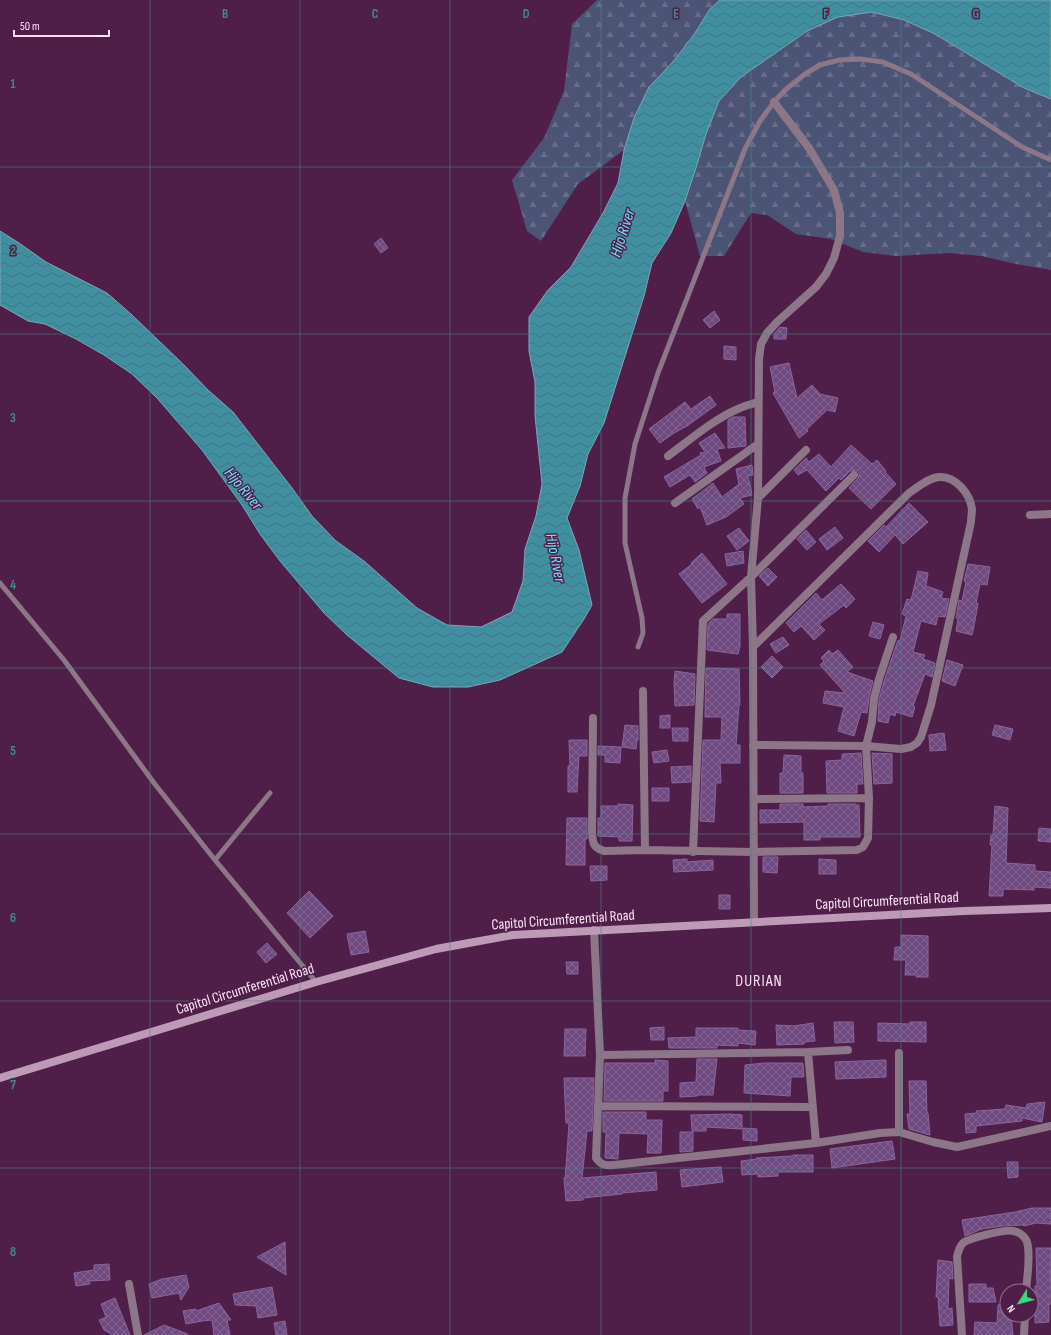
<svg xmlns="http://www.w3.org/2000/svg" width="1051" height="1335" font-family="'Sofia Sans Condensed',sans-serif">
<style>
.forest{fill:url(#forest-firs)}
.water{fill:url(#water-waves);stroke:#78a8ba}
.building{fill:url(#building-cross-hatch);stroke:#8a659e}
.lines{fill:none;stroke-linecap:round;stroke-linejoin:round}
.lane{stroke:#8c7687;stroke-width:5}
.street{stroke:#8c7687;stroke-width:8}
.secondary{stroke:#bd9ab5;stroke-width:8}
.grid{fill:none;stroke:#3e8c89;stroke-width:1;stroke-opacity:0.55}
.labels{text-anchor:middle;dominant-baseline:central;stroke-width:3;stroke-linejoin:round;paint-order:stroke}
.street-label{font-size:15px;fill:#fce3f7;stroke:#501f49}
.water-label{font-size:16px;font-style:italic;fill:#6de2fb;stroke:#501f49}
.neighbourhood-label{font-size:16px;letter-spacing:1px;fill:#fce3f7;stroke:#501f49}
.grid-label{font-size:13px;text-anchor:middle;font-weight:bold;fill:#3e8c89;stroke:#501f49;stroke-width:3;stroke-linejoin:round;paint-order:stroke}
</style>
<defs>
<pattern id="forest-firs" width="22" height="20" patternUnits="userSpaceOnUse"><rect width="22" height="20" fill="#4c5476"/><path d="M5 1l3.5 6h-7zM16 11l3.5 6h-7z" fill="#676c8a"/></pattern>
<pattern id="water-waves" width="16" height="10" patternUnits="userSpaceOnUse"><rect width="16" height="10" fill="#408fa0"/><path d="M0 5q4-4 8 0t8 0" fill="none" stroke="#447582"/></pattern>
<pattern id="building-cross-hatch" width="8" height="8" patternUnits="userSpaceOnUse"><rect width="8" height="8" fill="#6e4a80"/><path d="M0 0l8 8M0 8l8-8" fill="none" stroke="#846493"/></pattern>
</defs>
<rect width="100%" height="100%" fill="#501f49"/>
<!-- forest -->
<path class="forest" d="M597,0H720L710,9L693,36L672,63L649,87L634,118L624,150L578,184L541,241L527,231L512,180L544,138L564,91L572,24Z
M872,12L904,20L935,34L1024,88L1051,99V270L1016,264L982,256L948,253L896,256L863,252L831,239L796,234L767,215L751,213L724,256H700L685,201L696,168L706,134L719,101L741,77L807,31L838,17Z"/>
<!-- water -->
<path class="water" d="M720,0H1051V99L1024,88L935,34L904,20L872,12L838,17L807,31L741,77L719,101L706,134L696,168L685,201L671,233L652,263L644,296L604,423L588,454L580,486L567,518L579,550L592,605L584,619L562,652L500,680L468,687H433L399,678L347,635L324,613L280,561L260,534L242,505L202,450L157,398L132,374L104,355L76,339L45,324L28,321L0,305V231L19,243L46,262L107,293L132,315L184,365L208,390L233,412L292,488L312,516L336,541L364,561L417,608L447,625L481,627L512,612L523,581L525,549L536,516L542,484L535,416V382L529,351V317L548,290L571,267L603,213L618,183L624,150L634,118L649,87L672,63L693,36L710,9Z"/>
<!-- building -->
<path class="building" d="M381,238L388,248L381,253L374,244Z
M714,311L720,320L710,328L703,320Z
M780,327L787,328L786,339H774V334Z
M724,346L736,347V360L724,359Z
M789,363L797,398L812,385L820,394L838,398L835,412L827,410L807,429L808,431L799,438L773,393L775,392L770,367Z
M710,396L716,405L687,426L674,433L660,443L649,429L685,402L691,409Z
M733,417H745L746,446L728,448V420Z
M715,433L725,448L717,449L721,461L704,467L707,473L695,482L690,475L670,487L664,477L701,455L700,453L705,452L699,443Z
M851,445L872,464L877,460L886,471L885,472L896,484L871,509L849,488L859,477V473L856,470L850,471L841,480L839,478L826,491L807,470L798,475L794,470L806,458L809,462L819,454L831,467Z
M752,465L753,475L748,476L752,495L740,498L744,504L726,517L707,525L700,507L698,509L692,499L713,483L722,497L739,484L736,469Z
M909,503L928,522L903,544L895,535L879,552L868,541L884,525L886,527Z
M835,527L843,538L827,550L819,539Z
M739,528L749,541L737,550L727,536Z
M806,530L816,542L807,550L797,539Z
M743,551L744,563L727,566L725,554Z
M702,553L727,584L702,603L679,574L692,564L691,563Z
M968,564L990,567L987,585L980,584L976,603H978L975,621L972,635L956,631L958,619L956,618L959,600L962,601L966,582L964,581Z
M768,568L777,577L768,586L759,576Z
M918,571L928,573L926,586L943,592L941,598L949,599L945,617L938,616L936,625L921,621L913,652L925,655L923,659L935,663L932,677L925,674L913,706L915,707L912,717L896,712L895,716L890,714L888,723L878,721L879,700L884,681L898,640L900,641L906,616L902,614L907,599L911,600Z
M841,584L855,599L846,608L844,605L819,624L825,630L814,640L801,626L794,632L786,623L816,593L822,600Z
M727,614H740V646L738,654L707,650L708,624L713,619H727Z
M873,622L884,625L880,639L869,636Z
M783,637L789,645L776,653L770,644Z
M829,650L832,654L838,650L853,667L847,672L873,681L869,698L867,713L861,712L854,736L838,731L844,707L823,703L825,691L845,693L820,665L824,661L821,658Z
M772,656L783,667L772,678L761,667Z
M947,660L963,665L955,686L942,681Z
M706,668L739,669L740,705H739L736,745H740V763H720L721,783H716L714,822L700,821L703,740H721L722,717H705Z
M675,671L695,674L694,705L675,706L674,684Z
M670,715V728H660V716Z
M625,725L638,726V740H637L636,749L622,747Z
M995,725L1013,729L1010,740L992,735Z
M672,728H688V741H673Z
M944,733L946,750L930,751L929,735Z
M569,740H587V756H579L577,792H568V766H570Z
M598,746L621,747L620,763L605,762V755H598Z
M667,750L669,761L654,763L652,752Z
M861,753L863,784H857V793H827L826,761L842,760V754Z
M872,753L892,754V783L874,784Z
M784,755L801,756V773H803V793H780V773H783Z
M691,766V782L672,783L671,767Z
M652,788H669V801H652Z
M618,804L633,805L632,841H619V837L598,836V818H601V806H618Z
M780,804H803V807L828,806V804H856V805H859L860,837H820V840H804V822L760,823V810H780Z
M995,806L1008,808L1006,863L1035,865V871L1051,872V888L1034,887V890L1003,889V896H989L992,845H990L991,835H993Z
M567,818H587V839H585V865H566Z
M1039,828L1051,829V842L1038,841Z
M763,857H778L777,873L763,872Z
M687,859V862L713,860V870L674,872L673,860Z
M819,859L836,860V874H819Z
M590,866H607V880L591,881Z
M309,891L333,916L310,938L287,913Z
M719,895H730V909H719Z
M365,931L369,952L351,955L347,934Z
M901,935L928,936V977H916V975H905L906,960H894L895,947H901Z
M267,943L277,954L266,963L257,952Z
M566,962H578V974H567Z
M834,1022H853L854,1042L835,1043Z
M910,1022H926V1042L878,1041V1023L910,1024Z
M813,1023L815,1041L804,1042V1044L777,1045L776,1025L794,1026Z
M664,1027V1040H651L650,1028Z
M696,1028H738V1030L756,1031L755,1045L738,1043V1046L717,1045V1048H669L668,1038L696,1037Z
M565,1029H586L585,1056H564Z
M697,1059H717L713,1095H697V1096L680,1097V1083L696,1082Z
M655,1060L668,1061V1091H663V1101H604L605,1063H655Z
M886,1060V1077L836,1079L835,1062Z
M764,1063H803L804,1077H791L790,1096L744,1093L745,1065Z
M564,1078H594L592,1131H587L582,1178L656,1172L657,1190L622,1193V1194L583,1198V1200L566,1201L564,1178H565L567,1154L569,1123H566Z
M909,1081H926L927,1113H928L930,1135L909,1129L907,1114H910Z
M1045,1102L1042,1122L1022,1118V1121L976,1126V1132L966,1133L965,1114L977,1113L976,1111L1005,1109L1006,1105L1026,1108L1027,1104Z
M603,1112H646V1120H662L661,1153H647L648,1134L619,1133L618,1159L605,1158L606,1132H603Z
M729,1114L742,1115V1129L706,1127V1131H692L691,1115Z
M743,1128L757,1129V1141L743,1140Z
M680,1132H693V1151L680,1152Z
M892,1141L895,1159L832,1168L830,1149Z
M793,1155H813V1172H778V1176L758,1177V1174L742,1175L741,1161L757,1159L756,1158L793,1156Z
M1007,1162H1018V1177L1008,1178Z
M721,1167L723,1182L682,1187L680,1170Z
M1032,1208H1051V1224L1036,1223L1024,1226L1023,1225L1002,1226L982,1229L965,1236L962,1220L1015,1212Z
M285,1242L286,1275L257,1257Z
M1036,1248H1051L1050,1305H1049V1322L1035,1323V1286L1037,1287Z
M938,1260L952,1262L953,1279L949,1278L948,1309L952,1308L953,1325L940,1326L938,1297H936Z
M109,1264L110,1280L89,1281L90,1284L76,1286L74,1273L94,1270V1265Z
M186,1275L189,1287L181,1300L179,1293L152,1298L149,1284L162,1279Z
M969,1284H986V1288H993L996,1302H969Z
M272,1287L277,1315L258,1318L256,1306L235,1305L233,1294Z
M115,1298L130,1335H113L104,1330L99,1320L106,1317L101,1304Z
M219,1303L231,1320H227L230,1335H214L212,1320L202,1321L186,1324L183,1311L196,1309V1311Z
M1007,1303V1315H1011L1013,1335H974L975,1322L997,1323L998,1305Z
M285,1321L287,1335H276L274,1323Z
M164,1325L188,1334V1335H144Z"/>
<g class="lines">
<!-- lane -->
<path class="lane" d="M0,583L64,660L154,783L215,860L316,982
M638,647L643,633L642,618L625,543V498L635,444L658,373L745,149L760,121L774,102L785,90L805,74L820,65L839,60L860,59L883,62L911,74L1022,147L1051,160
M215,860L270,793"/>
<!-- street -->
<path class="street" d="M668,456C691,439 714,419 740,408C746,405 752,404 758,402
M758,498L806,450
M675,503L758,444
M1030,515L1051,514
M643,691L645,850
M593,718L592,833C593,844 593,847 604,851L645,850L753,852L857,850L863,847L868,838L869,798L866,746L872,722L874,699L879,679L893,637
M753,745L866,746L901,749L911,747L917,743L921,737L931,705L971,522C971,518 972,513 972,509C970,494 956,476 939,477C928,478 918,487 909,493L753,647
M754,799L869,798
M693,852L703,621L751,577L854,475
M754,921L753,647L751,577L758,498L759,359L761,344L767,333L777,322L816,287L826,274L834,258L840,236V213L834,190L809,148L774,102
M594,930L600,1055L596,1158C601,1165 605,1166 614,1165L816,1143L880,1133L899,1132L933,1142L957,1147L1051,1126
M808,1052L816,1143
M899,1053V1132
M600,1055L808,1052L848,1050
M598,1106L812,1107
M129,1284L138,1335
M962,1335L957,1257C958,1252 959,1247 963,1243C969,1238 1005,1229 1013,1231C1019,1232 1025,1236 1027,1242C1031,1255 1027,1277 1026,1291
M1024,1335L1025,1315"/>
<!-- secondary -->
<path class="secondary" d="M0,1078L316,982L436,949L513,935L964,911L1051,908"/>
</g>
<!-- grid -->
<path class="grid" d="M150,0V1335M300,0V1335M450,0V1335M601,0V1335M751,0V1335M901,0V1335M0,167H1051M0,334H1051M0,501H1051M0,668H1051M0,834H1051M0,1001H1051M0,1168H1051"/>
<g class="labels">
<!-- street labels -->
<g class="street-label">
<text transform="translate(887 901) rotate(-3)">Capitol Circumferential Road</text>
<text transform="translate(563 920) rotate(-4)">Capitol Circumferential Road</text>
<text transform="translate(245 989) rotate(-17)">Capitol Circumferential Road</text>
</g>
<!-- water labels -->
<g class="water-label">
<text transform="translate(623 233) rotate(-72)">Hijo River</text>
<text transform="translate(243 489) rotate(50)">Hijo River</text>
<text transform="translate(555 558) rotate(79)">Hijo River</text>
</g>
<!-- neighbourhood labels -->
<g class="neighbourhood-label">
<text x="759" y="981">DURIAN</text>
</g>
</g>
<g class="grid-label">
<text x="225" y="18">B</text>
<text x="375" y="18">C</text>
<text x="526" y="18">D</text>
<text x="676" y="18">E</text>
<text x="826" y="18">F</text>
<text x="976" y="18">G</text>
<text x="13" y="88">1</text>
<text x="13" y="255">2</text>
<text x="13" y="422">3</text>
<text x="13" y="589">4</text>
<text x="13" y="755">5</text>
<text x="13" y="922">6</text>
<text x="13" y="1089">7</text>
<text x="13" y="1256">8</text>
</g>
<!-- north arrow -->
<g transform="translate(1019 1303) rotate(234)"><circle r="19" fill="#501f49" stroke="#956d8f"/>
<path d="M0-3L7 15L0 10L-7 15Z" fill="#39d87f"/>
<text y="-6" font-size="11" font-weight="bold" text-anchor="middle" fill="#fce3f7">N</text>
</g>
<!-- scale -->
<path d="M14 30v6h95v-6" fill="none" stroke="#fce3f7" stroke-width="2"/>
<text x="20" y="30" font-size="12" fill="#fce3f7" stroke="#501f49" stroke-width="3" paint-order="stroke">50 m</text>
</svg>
